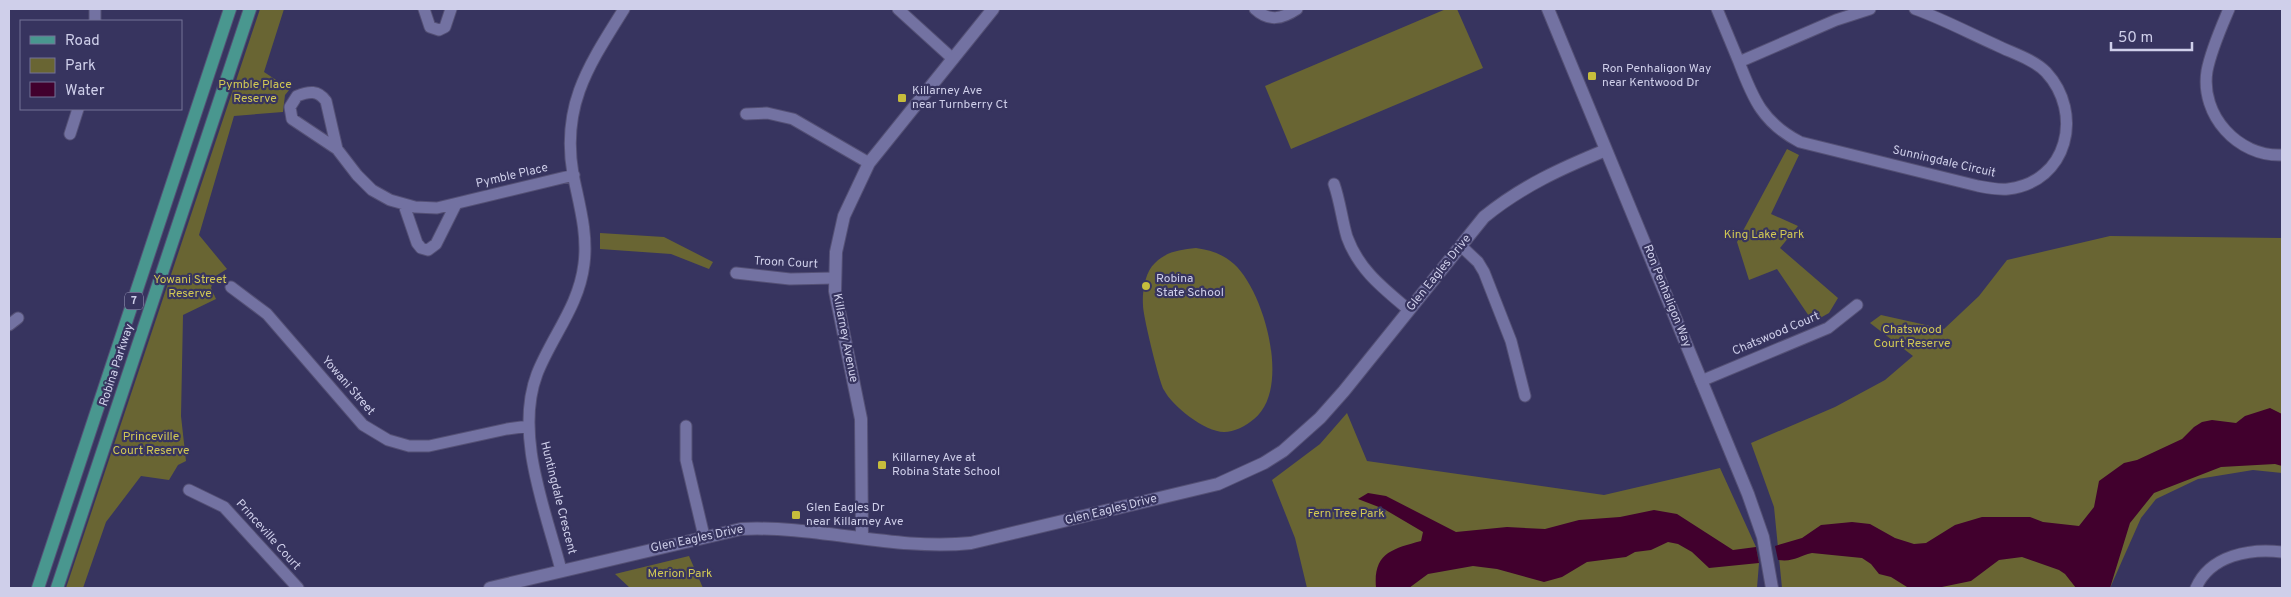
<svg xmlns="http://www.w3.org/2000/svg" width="2291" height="597" font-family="Overpass,sans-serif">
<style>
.green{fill:#696533}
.water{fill:#41002d}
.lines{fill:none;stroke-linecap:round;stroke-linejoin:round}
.minor-casing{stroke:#545075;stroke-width:13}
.tertiary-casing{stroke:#545075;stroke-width:14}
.primary-casing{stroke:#545075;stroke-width:14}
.minor{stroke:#7372a2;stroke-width:11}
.tertiary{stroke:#7372a2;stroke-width:12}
.primary{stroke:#49978f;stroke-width:12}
.poi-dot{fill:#c6bc3c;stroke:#37345f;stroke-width:2}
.labels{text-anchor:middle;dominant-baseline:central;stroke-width:4.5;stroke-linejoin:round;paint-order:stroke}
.shield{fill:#37345f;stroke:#a1a0c0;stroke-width:1}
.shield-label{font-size:11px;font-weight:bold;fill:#cfcfea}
.poi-label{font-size:12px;fill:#cfcfea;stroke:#37345f;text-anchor:start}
.park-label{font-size:12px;fill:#d1c854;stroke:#37345f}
.street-label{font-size:12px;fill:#cfcfea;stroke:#37345f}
</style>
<rect width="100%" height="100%" fill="#37345f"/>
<!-- green -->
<path class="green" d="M260,9H284L264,72L290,89L285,95L283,112L234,116L199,235L227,269L214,277L211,288L216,299L183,315L181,416L186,461L178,465L169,480L141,476L106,522L83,588H66Z
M1446,9H1457L1483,68L1291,149L1265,86Z
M1787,149L1799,155L1771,214L1798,226L1780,248L1838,298L1829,313L1813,322L1777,269L1749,280L1737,242Z
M600,233L664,237L713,262L709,269L671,254L600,249Z
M2110,236L2282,238V473L2253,470L2198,479L2156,499L2141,518L2110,588H1782L1774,507L1751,443L1835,407L1885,380L1913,356L1870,323L1881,315L1944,329L1979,296L2007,260Z
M1196,248C1210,250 1223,254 1234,264C1264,291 1292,389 1254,419C1246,426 1234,432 1224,432C1205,432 1172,406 1164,390C1159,381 1143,316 1143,305C1142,292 1145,272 1155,263C1167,251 1180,250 1196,248Z
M1347,413L1367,461L1604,495L1720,468L1756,547L1759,563L1757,588H1307L1295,538L1272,480L1320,444Z
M689,556L703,588H630L615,574Z"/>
<!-- water -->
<path class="water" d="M2270,408L2282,414V466L2275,464L2221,467L2154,493L2130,523L2110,588H2076L2065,574L2059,570L2022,557L1999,560L1971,581L1937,588H1922L1907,587L1891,577L1879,574L1871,564L1862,558L1812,553C1798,556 1795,562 1778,560L1775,546L1802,538L1821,525L1852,522L1870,524L1895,538L1914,544L1926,543L1955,525L1982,517H2030L2043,522L2079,526L2094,507L2099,481L2124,463L2137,460L2182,439L2194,427L2202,422L2212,420L2236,423L2245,416Z
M1368,493L1386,496L1456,532L1507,527L1545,529L1579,520L1620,517L1654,510L1677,514L1733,550L1756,547L1759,563L1709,568L1692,552L1678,544L1668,542L1651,550L1635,552L1626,557L1587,562L1562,577L1544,582L1497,569L1473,566L1428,574L1409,588H1376C1373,553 1392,549 1421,541L1423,532L1384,509L1358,499Z"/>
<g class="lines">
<defs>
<path id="minor" d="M95,9V21
M424,9L430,27L439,30L445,27L451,9
M898,9L953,59
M1255,9C1269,22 1282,19 1297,9
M1717,9L1739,62
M1870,9L1836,20L1739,62C1753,99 1763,123 1800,142L1978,186C1988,188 1998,190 2008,189C2068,182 2084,113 2046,72C2033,59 2012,53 1996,45C1969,33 1943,19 1915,9
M2229,9C2221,28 2211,50 2207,71C2200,115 2238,157 2282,155
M746,114L767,113L793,119L869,163
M70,134L78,109
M337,149L326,101C318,90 309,91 297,96L290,107L292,119L337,149L357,175L372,190L390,200L415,207L437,208L574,175
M1334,184C1340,201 1342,220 1347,237C1359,270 1383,288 1409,310
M404,205L417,243L421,248L428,250L436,244L456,204
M1461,246L1478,262L1484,272L1511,341L1525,396
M736,273L790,279L835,278
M231,287L267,314L363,425L388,440L409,446H429L507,429L529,426
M9,325L18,318
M1701,381L1828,328L1857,305
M686,426V460L704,536
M189,490L224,507L298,588
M561,570C546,511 514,435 537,374C552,336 579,306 584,264C588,233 579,204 573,174C561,105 589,65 624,9
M2196,588C2210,555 2251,548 2282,552"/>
<path id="tertiary" d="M1548,9L1748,494L1763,537L1772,588
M862,538L861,419L835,291L836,252L844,216L869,163L993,9
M490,588L741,529C817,525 894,551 971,543L1218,484L1264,463L1283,451L1320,418L1344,391L1484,217C1522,186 1562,168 1606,150"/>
<path id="primary" d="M38,588L230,9
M57,588L250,9"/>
</defs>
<!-- minor casing -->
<use href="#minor" class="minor-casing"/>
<!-- tertiary casing -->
<use href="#tertiary" class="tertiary-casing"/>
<!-- primary casing -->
<use href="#primary" class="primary-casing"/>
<!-- minor -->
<use href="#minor" class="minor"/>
<!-- tertiary -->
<use href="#tertiary" class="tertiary"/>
<!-- primary -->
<use href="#primary" class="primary"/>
</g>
<!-- markers -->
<g class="poi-dot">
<rect x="1587" y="71" width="10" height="10" rx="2.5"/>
<rect x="897" y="93" width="10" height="10" rx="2.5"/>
<circle cx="1146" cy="286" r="5"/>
<rect x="877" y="460" width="10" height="10" rx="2.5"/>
<rect x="791" y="510" width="10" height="10" rx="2.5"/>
</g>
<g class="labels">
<!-- shield labels -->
<rect class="shield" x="125" y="292.5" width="18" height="17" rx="4"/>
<g class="shield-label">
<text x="134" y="301">7</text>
</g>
<!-- poi labels -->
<g class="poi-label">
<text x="1602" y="69">Ron Penhaligon Way<tspan x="1602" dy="14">near Kentwood Dr</tspan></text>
<text x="912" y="91">Killarney Ave<tspan x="912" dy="14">near Turnberry Ct</tspan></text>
<text x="1156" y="279">Robina<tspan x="1156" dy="14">State School</tspan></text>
<text x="892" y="458">Killarney Ave at<tspan x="892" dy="14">Robina State School</tspan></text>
<text x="806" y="508">Glen Eagles Dr<tspan x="806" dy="14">near Killarney Ave</tspan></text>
</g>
<!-- park labels -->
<g class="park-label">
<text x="255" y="85">Pymble Place<tspan x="255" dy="14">Reserve</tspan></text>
<text x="1764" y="235">King Lake Park</text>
<text x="190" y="280">Yowani Street<tspan x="190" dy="14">Reserve</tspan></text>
<text x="1912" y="330">Chatswood<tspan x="1912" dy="14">Court Reserve</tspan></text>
<text x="151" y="437">Princeville<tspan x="151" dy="14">Court Reserve</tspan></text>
<text x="1346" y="514">Fern Tree Park</text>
<text x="680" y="574">Merion Park</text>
</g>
<!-- street labels -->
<g class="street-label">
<text transform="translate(1944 162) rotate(13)">Sunningdale Circuit</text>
<text transform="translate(512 176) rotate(-13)">Pymble Place</text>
<text transform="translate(786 263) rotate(3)">Troon Court</text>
<text transform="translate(1439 273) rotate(-51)">Glen Eagles Drive</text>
<text transform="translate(1667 296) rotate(68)">Ron Penhaligon Way</text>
<text transform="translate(1776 334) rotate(-23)">Chatswood Court</text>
<text transform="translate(845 338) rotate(79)">Killarney Avenue</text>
<text transform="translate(117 365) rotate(-72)">Robina Parkway</text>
<text transform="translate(348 386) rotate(49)">Yowani Street</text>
<text transform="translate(558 498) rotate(76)">Huntingdale Crescent</text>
<text transform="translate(1111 510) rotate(-14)">Glen Eagles Drive</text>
<text transform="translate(268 535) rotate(48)">Princeville Court</text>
<text transform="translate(697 539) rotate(-12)">Glen Eagles Drive</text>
</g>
</g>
<!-- border -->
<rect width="2291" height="597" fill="none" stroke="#cfcfea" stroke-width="20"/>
<!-- legend -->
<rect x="20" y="20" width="162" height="90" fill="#37345f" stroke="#747297"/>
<rect x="30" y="36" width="25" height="8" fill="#49978f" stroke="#747297"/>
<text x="65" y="45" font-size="15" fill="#cfcfea">Road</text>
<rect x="30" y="58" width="25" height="15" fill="#696533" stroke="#747297"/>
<text x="65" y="70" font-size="15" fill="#cfcfea">Park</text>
<rect x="30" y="82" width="25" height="15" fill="#41002d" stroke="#747297"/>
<text x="65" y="95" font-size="15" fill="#cfcfea">Water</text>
<!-- scale -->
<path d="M2111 42v8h81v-8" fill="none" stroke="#cfcfea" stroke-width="2.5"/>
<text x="2118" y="42" font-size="15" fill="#cfcfea" stroke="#37345f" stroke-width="4" paint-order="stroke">50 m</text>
</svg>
